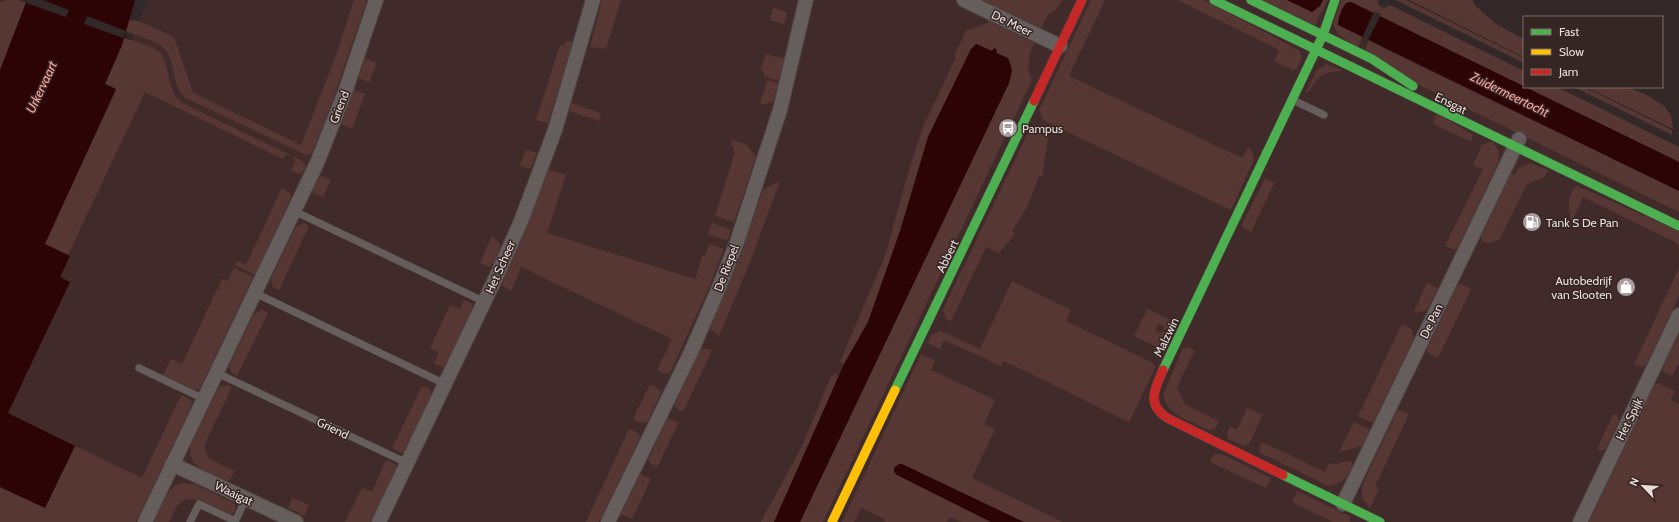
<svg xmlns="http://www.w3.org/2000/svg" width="1679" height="522" font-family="Cabin,sans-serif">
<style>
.built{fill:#412b2a}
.green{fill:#573734}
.water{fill:#2c0405}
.pier{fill:#312827}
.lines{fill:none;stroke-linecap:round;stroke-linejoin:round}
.lane-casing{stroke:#4b4342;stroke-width:8}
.street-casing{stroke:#4b4342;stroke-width:16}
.fast-casing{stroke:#4b4342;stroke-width:10}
.slow-casing{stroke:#4b4342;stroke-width:10}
.jam-casing{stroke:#4b4342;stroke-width:10}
.lane{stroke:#655e5d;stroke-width:7}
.street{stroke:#655e5d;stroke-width:14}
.fast{stroke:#4caf50;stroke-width:9}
.slow{stroke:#ffc107;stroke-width:9}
.jam{stroke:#c62828;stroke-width:9}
.labels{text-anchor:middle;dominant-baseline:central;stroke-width:3;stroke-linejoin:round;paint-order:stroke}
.street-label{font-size:12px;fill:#e9dddc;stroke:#352523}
.poi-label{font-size:12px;fill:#e9dddc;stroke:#352523;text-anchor:start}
.water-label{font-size:13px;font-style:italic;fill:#fba49c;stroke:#352523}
</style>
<rect width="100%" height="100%" fill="#312827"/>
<!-- built -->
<path class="built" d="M148,0H1312L1679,172V522H0V305L119,71Z"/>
<!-- green -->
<path class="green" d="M5,0H19L26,3L0,70V2Z
M354,0H367L331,105L312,152L311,154L306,155L186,98C170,85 177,60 163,47C155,40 135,35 125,31L129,20L139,21L174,37L193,93L301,145L335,58Z
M602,0H621L606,49L590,47Z
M982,0H1062L1056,10L1048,15L1041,28Z
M1091,0H1105L1069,76L1242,158L1248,147L1252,152L1254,160L1231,210L1047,122L1042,118L1039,110Z
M1178,0H1205L1300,51L1302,58L1296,69L1293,70L1274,61L1279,50Z
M1259,0H1287L1312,12L1320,6L1323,0H1328L1314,27Z
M1341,0H1378V5L1384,8L1390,5L1524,71V87L1351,2L1338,25L1363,36L1357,48L1338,34L1333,24Z
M1396,0H1406L1524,58V63Z
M1409,0H1473L1474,4L1496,24L1524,39V57Z
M773,8L787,12L784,24L770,20Z
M989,21L1034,43C1028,57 1026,67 1032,80L823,522H800L1009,83C1013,74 1013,66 1008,58L996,52L997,50L994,48L992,51L977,44L971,49L928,137L911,198L888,267L868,322L844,364L840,362L885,256L909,170L923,127L956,57L954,56L966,31L988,23Z
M123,38C134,41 148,44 158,51C171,60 165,91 182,103L290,155L289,156L285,155L283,159L145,92L68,255L44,244L116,90L105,84L122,45Z
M1369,40L1391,52L1679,191V212L1415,83L1364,52Z
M566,41L573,42L548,123L536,120L560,45L564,46Z
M766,54L785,59L779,81L765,76L761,69Z
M365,59L377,63L369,82L358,78Z
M1327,64L1343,71C1333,71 1322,72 1316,81C1312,86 1311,91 1305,93L1317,70Z
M767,80L778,83L773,102L760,105Z
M1525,87H1557L1679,147V162Z
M1574,87H1584L1672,130V135Z
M1586,87H1628L1647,95L1664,106L1671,115L1673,129Z
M354,90L365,94L352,129L341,124Z
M571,103L601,113L599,121L569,111Z
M1437,113L1473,135L1471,141H1469L1433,124Z
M1037,132L1048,137L1042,177L1039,176L1028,205L1012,231L1015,234L999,253L986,247L951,321L946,319L943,309L1027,135Z
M732,140L746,144L756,157L734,222L715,216L735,152L733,151L734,146L730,145Z
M1492,141L1499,151L1498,163L1457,249H1453L1445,246L1483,169L1473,165L1482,145Z
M526,149L537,153L530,169L520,165Z
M293,156L304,162L306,168L302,173L299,174L291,170L296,160L292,158Z
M1530,163L1548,170L1545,177L1527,184L1499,240L1489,243L1482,241L1481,237L1511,174L1514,175L1519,168Z
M548,169L566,175L547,233L695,279L702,256H705L709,244L724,249L706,294L670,373L666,374L657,370L672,339L521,267L511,291L502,285Z
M320,176L331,180L323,197L312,192Z
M1265,178L1274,183L1251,232L1243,228L1242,225Z
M780,181L750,262L719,336L709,328L740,257L763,190Z
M1577,186L1679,231V248L1677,243L1583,197L1571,223C1570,210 1565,194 1577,186Z
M282,188L290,193L291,197L255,275L235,265L237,261L246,265Z
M304,223L309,226L279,290L273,288L271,279L296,227Z
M712,223L730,229L731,231L728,239L726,240L708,235Z
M492,236L501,245L494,263L489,267L480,263Z
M234,268L253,277L200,388L195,390L163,375L171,359L182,364L222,279L228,281Z
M1679,268V296L1646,365L1641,367L1634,364Z
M1012,281L1071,310L1066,321L1153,363L1152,364L1156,366L1129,422L1004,361L1001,366L944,340L940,349L927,343L932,334L941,331L980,349Z
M1427,283L1438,288L1427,310L1421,312L1418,311L1417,313L1414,311Z
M1460,284L1471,289L1438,358L1428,353L1427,349L1457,286Z
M464,300L471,303L473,307L445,368L434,364L439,352L430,348L450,305L460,309Z
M1147,309L1169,319V321L1175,327L1172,333L1163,329L1164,326L1158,324L1155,331L1160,333L1162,331L1171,335L1164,350L1134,336Z
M262,310L268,313L237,376L232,373L229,366L254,314Z
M1402,324L1411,328L1414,338L1373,423L1358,416Z
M1679,334V363L1672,376L1664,372L1662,368Z
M1188,347L1195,350L1177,387L1185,405L1219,421L1215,429L1209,430C1193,422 1166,415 1163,395L1183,348Z
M701,348L712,350L683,412L674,406Z
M921,354L935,360L931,370L995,400L984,424L995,429L972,478L1063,522H1024L899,464L897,475L991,522H961L950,517L947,522H886L884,521L885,519L861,508L854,522H842Z
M836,374L838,376L828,403L774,522H761L802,446L831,376Z
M1659,383L1675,391L1671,400L1679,404V522H1589L1654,385Z
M227,385L232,387L204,446L209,459L234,471L230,480L226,481C210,473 185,467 191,444L219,387Z
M650,385L659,389L661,393L647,422L642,423L633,419Z
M422,386L430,389L431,394L405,452L401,453L392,448Z
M181,395L191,400L192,405L136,522H0V487L45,508L75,446L142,478Z
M1247,408L1263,415L1249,444L1245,446L1228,439L1227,433L1230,427L1237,430Z
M1398,409L1409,414L1376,484L1378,491L1370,508L1362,498V486Z
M1614,413L1617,415L1619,420L1606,449L1600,451L1597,449Z
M667,418L679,422L657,468L648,461Z
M1354,422L1370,430L1362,446L1339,452Z
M629,429L638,433L640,437L599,522H586Z
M1262,442L1325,472L1329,463C1338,466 1344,460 1352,462C1355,474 1339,486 1328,486L1260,453L1259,448Z
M1219,453L1271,478L1266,488L1210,462L1213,455Z
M386,460L395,464L397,468L371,522H345L362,488L372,492Z
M640,474L651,479L632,519L621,514Z
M181,483L194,484L234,503L236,507L232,515L201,500L185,499L177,506L169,522H154C161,508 165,488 181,483Z
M1297,491L1351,517L1349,521L1351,522H1333L1292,502Z
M292,498L309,505L304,516L288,508Z"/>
<!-- water -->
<path class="water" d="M27,0H135L122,45L105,84L116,89L45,244L70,256L60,277L70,282L8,413L75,446L45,508L0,487V70Z
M1287,0H1323L1320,6L1312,12Z
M1351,2L1679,162V191L1338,25C1338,18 1341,9 1346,3Z
M976,44L992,51L994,48L997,50L996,53L1008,58L1012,70L1009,83L800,522H774L844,364L868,322L900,231L928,137L971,49Z
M899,464H902L1024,522H991L897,475L894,472V468Z"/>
<!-- pier -->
<path class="pier" d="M27,0H43L69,10L66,17L26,3Z
M1374,11L1381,14L1368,41L1362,38Z
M87,16L126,31L123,38L84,24Z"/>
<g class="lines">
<defs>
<path id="lane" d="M1293,100L1324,115
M294,211L485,302
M255,293L445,384
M139,368L204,399
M217,373L407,463
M190,522L199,504L235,521
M235,522L246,498"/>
<path id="street" d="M964,0L1060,46
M172,464L296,522
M1343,504L1519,139
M145,522L317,163L345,92L376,0
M379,522L497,275L521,221L555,130L593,0
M608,522L691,352L717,292L737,242L780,110L806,0
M1580,522L1679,315"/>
<path id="fast" d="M1214,0L1679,226
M1251,0L1372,59L1413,86
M1163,370L1323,35L1335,0
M895,390L1034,101
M1283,475L1380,522"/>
<path id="slow" d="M832,522L895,390"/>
<path id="jam" d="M1034,101L1082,0
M1163,370C1154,391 1146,405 1169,419L1283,475"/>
</defs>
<!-- lane casing -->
<use href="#lane" class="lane-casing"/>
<!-- street casing -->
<use href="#street" class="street-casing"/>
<!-- fast casing -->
<use href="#fast" class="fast-casing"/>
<!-- slow casing -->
<use href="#slow" class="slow-casing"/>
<!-- jam casing -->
<use href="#jam" class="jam-casing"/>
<!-- lane -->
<use href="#lane" class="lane"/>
<!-- street -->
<use href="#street" class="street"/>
<!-- fast -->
<use href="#fast" class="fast"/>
<!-- slow -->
<use href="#slow" class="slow"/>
<!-- jam -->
<use href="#jam" class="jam"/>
</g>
<!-- icons -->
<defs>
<symbol id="bus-disc" viewBox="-11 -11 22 22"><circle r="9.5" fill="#a99e9d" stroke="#352523"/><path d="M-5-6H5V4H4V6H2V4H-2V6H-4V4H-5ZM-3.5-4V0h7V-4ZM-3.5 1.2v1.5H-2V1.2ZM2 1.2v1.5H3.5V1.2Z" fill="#fff"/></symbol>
<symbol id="fuel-disc" viewBox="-11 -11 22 22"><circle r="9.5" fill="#a99e9d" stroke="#352523"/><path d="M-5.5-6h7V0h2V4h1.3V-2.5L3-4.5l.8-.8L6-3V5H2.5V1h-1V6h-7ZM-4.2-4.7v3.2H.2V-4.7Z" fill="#fff"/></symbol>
<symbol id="shop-disc" viewBox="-11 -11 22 22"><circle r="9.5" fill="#a99e9d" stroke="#352523"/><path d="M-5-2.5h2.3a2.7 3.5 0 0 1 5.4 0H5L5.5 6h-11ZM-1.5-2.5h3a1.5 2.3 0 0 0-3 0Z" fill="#fff"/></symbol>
</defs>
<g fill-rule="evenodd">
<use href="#bus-disc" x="997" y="117" width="22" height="22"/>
<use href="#fuel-disc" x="1521" y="211" width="22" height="22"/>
<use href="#shop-disc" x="1615" y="276" width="22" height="22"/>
</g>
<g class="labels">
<!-- street labels -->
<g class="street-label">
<text transform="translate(1012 23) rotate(26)">De Meer</text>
<text transform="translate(1451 103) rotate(26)">Ensgat</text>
<text transform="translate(339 107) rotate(-69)">Griend</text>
<text transform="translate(947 256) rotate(-64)">Abbert</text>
<text transform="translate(500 267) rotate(-66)">Het Scheer</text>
<text transform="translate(726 268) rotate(-69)">De Riepel</text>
<text transform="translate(1431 321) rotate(-64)">De Pan</text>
<text transform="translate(1166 337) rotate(-64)">Malzwin</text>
<text transform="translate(1629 419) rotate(-64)">Het Spijk</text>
<text transform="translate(333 428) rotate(26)">Griend</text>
<text transform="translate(234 493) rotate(25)">Waaigat</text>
</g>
<!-- poi labels -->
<g class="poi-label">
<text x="1022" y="128">Pampus</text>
<text x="1546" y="222">Tank S De Pan</text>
<text x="1612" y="280" text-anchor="end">Autobedrijf<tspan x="1612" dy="14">van Slooten</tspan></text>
</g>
<!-- water labels -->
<g class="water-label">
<text transform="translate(41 87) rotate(-65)">Urkervaart</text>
<text transform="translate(1510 94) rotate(26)">Zuidermeertocht</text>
</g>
</g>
<!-- legend -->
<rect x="1523" y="16" width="140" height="72" fill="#352523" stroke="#7d6f6d"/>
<rect x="1531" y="29" width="20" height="6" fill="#4caf50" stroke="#7d6f6d"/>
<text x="1559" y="36" font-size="12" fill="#e9dddc">Fast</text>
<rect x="1531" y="49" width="20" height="6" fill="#ffc107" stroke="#7d6f6d"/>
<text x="1559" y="56" font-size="12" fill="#e9dddc">Slow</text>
<rect x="1531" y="69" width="20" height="6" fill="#c62828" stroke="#7d6f6d"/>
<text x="1559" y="76" font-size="12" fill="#e9dddc">Jam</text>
<!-- north arrow -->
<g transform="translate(1643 486) rotate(295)" stroke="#352523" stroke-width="3" paint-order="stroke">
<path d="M0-3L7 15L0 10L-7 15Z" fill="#e9dddc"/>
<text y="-6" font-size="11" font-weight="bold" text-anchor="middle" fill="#e9dddc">N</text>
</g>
</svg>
